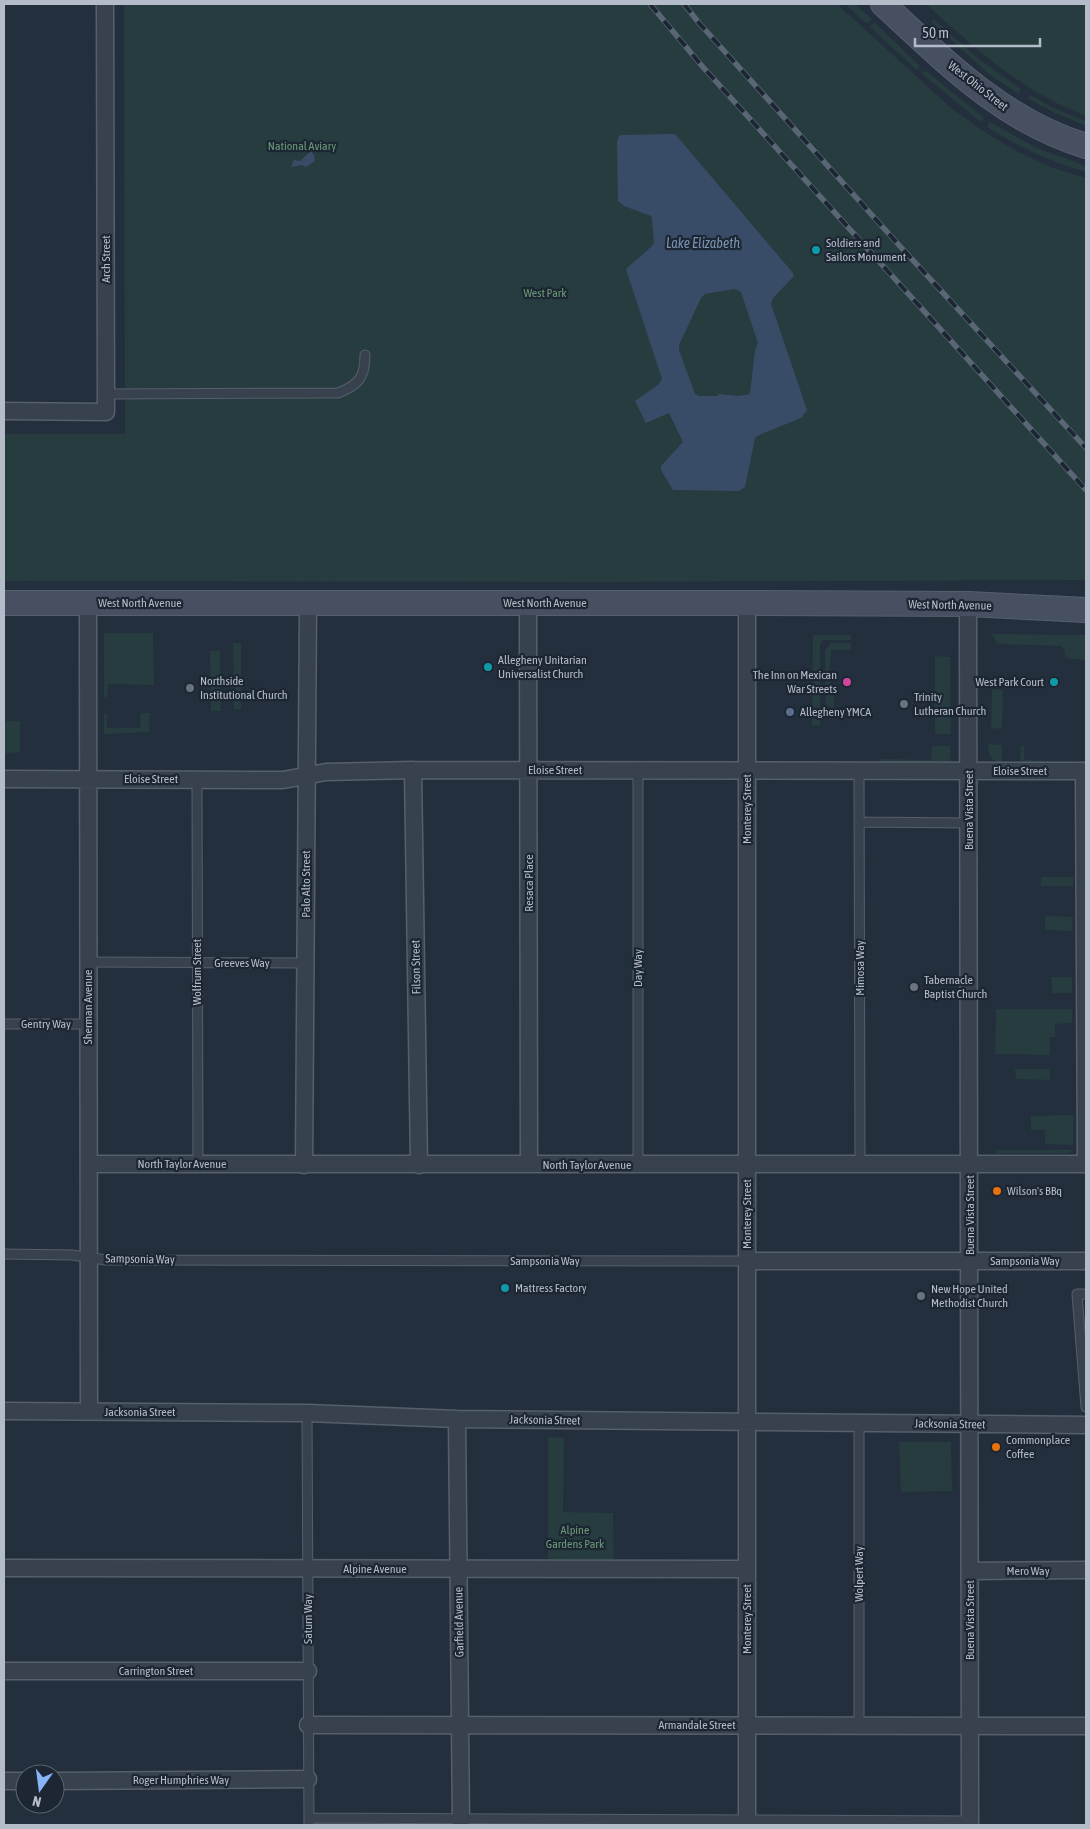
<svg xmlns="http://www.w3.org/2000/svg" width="1090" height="1829" font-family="'Asap Condensed',sans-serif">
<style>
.green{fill:#263c3f}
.water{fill:#394c67;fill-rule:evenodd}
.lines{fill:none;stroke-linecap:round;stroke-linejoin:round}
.service-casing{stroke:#565f6c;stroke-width:11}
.minor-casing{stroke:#565f6c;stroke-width:19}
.secondary-casing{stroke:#565f6c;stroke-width:26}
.service{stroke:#38414e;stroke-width:9}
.minor{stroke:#38414e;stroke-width:16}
.secondary{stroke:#465061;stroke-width:24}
.rail-casing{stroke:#5a6575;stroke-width:5.5}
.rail{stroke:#1d2633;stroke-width:4;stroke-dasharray:11;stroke-linecap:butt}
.culture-dot{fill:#0f9aa8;stroke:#1d2633;stroke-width:2}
.hotel-dot{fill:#d1479c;stroke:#1d2633;stroke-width:2}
.worship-dot{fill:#6b7280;stroke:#1d2633;stroke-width:2}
.service-dot{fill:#5c6f8a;stroke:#1d2633;stroke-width:2}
.food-dot{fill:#e8710a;stroke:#1d2633;stroke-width:2}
.labels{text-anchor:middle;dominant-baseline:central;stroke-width:4.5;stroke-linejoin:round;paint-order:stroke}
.street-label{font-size:12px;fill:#b4bcc9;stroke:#1d2633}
.park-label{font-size:12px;fill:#6b9a76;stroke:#1d2633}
.poi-label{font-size:12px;fill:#b4bcc9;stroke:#1d2633;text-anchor:start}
.water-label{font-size:14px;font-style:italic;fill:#7c92b1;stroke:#1d2633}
</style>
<rect width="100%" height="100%" fill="#242f3e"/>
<!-- green -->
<path class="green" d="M124,4H837L950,107L983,131L1018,152L1053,168L1086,178V580L594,582L4,581V434H125Z
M845,4H854L872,19L867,24Z
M926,4H1086V116C1022,92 976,49 926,4Z
M933,19L983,62L1021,89L1019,94L990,75L931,22Z
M874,22L920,66L917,70L870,27Z
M925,70L984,118L981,122L922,74Z
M1030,95L1058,110L1086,121V126L1053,112L1028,99Z
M990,122L1037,148L1086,166V172C1051,162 1018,147 987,127Z
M104,633H153L154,685L108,684L107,697H104Z
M992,634L1086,635V660L1065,658V651L1061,646L997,644Z
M813,635H851V640H823L820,644V726L812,725Z
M233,643H241V709H234Z
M830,643H851V650H831L830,667L828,675L830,680V688L834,697V713H831V706H826L825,651Z
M210,651H220L221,711H211Z
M935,656L950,657L951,734H935Z
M992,689L1003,690L1002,729L991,728Z
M141,713H150L149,732L104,734V714H107V728H140Z
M4,721H20V752L5,753L4,757Z
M988,744L1002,745V763L992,759L989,753Z
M932,746H950L951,764H880V759L931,760Z
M1021,746H1024V760L1086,762V766L1022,764L1020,758Z
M1041,877H1073V886H1041Z
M1045,916L1073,917L1072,931L1045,930Z
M1051,977H1072V993H1052Z
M996,1009H1072V1023L1055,1024V1037H1050V1055L995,1054Z
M1015,1069H1050V1080L1016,1079Z
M1073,1115V1145L1045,1144V1130H1031V1116Z
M996,1150H1072L1069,1153H996Z
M548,1437L564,1438L563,1512L613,1513L614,1562L548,1563Z
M899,1442H951L952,1491L901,1492Z"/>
<!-- water -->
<path class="water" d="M673,134L676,135L793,273L794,276L773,298L771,304L807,410L801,418L759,435L755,438L745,487L739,491L673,490L661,470V466L683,442L669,413L646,423L635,401L659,384L662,379L626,269L652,246L654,242L652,219L651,216L624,206L618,201L617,141L619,136L622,135ZM734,289L741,292L758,343L755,350L750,394L739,396L719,394L717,396H699L695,394L679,350V345L701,298L705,294Z
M311,151L314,155L315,161L306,167L302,165L291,167L294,160L300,161Z"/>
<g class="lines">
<defs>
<path id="service" d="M106,394L338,393C359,385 365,377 365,355
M859,771L860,1165
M197,779L198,1164
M859,822L969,823
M88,962L306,963
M4,1024H88
M638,1165V770
M4,1254L72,1255L106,1260L747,1261
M1086,1294H1077L1086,1407
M307,1413L309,1825
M859,1726V1423
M309,1818L970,1821"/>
<path id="minor" d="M4,411L106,412L105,4
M88,603L89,1411
M528,603L529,1164
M968,604L970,1825
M413,770L419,1165
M4,779L283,780L326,772L413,770L1084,771L1086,1164
M89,1164H1085
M304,1165L308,604
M747,1261H1086
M4,1411L307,1413L457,1419L1086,1425
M457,1419L461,1825
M4,1568L747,1569
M970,1571L1086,1570
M4,1671H308
M308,1725L1086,1726
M4,1781H25
M55,1781L308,1779
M747,1825V603"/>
<path id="secondary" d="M883,4C945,61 1003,121 1086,146
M4,603H764L968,604L1086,610"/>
</defs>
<!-- service casing -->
<use href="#service" class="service-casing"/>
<!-- minor casing -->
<use href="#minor" class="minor-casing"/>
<!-- secondary casing -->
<use href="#secondary" class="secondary-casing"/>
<!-- service -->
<use href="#service" class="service"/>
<!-- minor -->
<use href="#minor" class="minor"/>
<!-- secondary -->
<use href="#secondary" class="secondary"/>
<defs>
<path id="rail" d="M650,4L702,66L1086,490
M684,4L699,23L898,244L1086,448"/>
</defs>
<!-- rail casing -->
<use href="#rail" class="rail-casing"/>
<!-- rail -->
<use href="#rail" class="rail"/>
</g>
<!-- markers -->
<g class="culture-dot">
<circle cx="816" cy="250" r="5"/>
<circle cx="488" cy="667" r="5"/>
<circle cx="1054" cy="682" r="5"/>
<circle cx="505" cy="1288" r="5"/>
</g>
<circle class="hotel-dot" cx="847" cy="682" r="5"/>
<g class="worship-dot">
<circle cx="190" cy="688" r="5"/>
<circle cx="904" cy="704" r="5"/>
<circle cx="914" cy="987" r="5"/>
<circle cx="921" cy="1296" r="5"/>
</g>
<circle class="service-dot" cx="790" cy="712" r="5"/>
<g class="food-dot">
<circle cx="997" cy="1191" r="5"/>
<circle cx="996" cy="1447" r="5"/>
</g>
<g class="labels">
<!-- street labels -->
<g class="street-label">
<text transform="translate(978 86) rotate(38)">West Ohio Street</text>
<text transform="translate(106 259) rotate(-90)">Arch Street</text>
<text x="140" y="603">West North Avenue</text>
<text x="545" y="603">West North Avenue</text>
<text transform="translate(950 605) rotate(1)">West North Avenue</text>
<text x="555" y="770">Eloise Street</text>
<text x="1020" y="771">Eloise Street</text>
<text x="151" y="779">Eloise Street</text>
<text transform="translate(747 809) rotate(-90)">Monterey Street</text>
<text transform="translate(969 810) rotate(-90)">Buena Vista Street</text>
<text transform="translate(529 883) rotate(-90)">Resaca Place</text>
<text transform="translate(306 884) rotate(-90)">Palo Alto Street</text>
<text x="242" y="963">Greeves Way</text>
<text transform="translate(416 967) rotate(-91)">Filson Street</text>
<text transform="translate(638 968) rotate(-90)">Day Way</text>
<text transform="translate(860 968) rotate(-90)">Mimosa Way</text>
<text transform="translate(197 972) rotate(-90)">Wolfrum Street</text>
<text transform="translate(88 1007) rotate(-90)">Sherman Avenue</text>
<text x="46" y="1024">Gentry Way</text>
<text x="182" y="1164">North Taylor Avenue</text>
<text x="587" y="1165">North Taylor Avenue</text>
<text transform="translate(747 1214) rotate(-90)">Monterey Street</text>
<text transform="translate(970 1215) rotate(-90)">Buena Vista Street</text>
<text transform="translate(140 1259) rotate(1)">Sampsonia Way</text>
<text x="545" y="1261">Sampsonia Way</text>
<text x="1025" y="1261">Sampsonia Way</text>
<text x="140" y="1412">Jacksonia Street</text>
<text transform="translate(545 1420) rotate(1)">Jacksonia Street</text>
<text transform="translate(950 1424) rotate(1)">Jacksonia Street</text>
<text x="375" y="1569">Alpine Avenue</text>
<text x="1028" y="1571">Mero Way</text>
<text transform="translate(859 1574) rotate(-90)">Wolpert Way</text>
<text transform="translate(308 1619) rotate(-90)">Saturn Way</text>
<text transform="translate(747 1619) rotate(-90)">Monterey Street</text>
<text transform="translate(970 1620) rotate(-90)">Buena Vista Street</text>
<text transform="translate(459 1622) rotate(-91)">Garfield Avenue</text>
<text x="156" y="1671">Carrington Street</text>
<text x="697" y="1725">Armandale Street</text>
<text x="181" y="1780">Roger Humphries Way</text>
</g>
<!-- park labels -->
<g class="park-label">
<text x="302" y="146">National Aviary</text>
<text x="545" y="293">West Park</text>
<text x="575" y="1530">Alpine<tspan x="575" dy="14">Gardens Park</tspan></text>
</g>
<!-- poi labels -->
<g class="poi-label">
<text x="826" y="243">Soldiers and<tspan x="826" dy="14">Sailors Monument</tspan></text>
<text x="498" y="660">Allegheny Unitarian<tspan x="498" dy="14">Universalist Church</tspan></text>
<text x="837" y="675" text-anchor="end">The Inn on Mexican<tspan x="837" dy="14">War Streets</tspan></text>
<text x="200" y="681">Northside<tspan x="200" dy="14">Institutional Church</tspan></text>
<text x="1044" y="682" text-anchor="end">West Park Court</text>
<text x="914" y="697">Trinity<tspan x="914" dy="14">Lutheran Church</tspan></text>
<text x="800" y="712">Allegheny YMCA</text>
<text x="924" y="980">Tabernacle<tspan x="924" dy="14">Baptist Church</tspan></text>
<text x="1007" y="1191">Wilson's BBq</text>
<text x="515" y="1288">Mattress Factory</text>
<text x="931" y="1289">New Hope United<tspan x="931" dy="14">Methodist Church</tspan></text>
<text x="1006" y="1440">Commonplace<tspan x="1006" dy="14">Coffee</tspan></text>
</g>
<!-- water labels -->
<g class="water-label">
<text x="703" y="243">Lake Elizabeth</text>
</g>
</g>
<!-- border -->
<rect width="1090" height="1829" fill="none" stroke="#b4bcc9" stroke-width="10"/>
<!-- north arrow -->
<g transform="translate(40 1789) rotate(194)"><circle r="24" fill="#1d2633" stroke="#59626f"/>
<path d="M0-4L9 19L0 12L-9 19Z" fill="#8ab4f8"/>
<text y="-8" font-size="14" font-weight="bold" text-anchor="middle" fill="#b4bcc9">N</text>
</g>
<!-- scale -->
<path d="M915 38v8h125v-8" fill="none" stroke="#b4bcc9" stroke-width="2.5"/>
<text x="922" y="38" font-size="15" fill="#b4bcc9" stroke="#1d2633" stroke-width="4" paint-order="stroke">50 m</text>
</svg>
